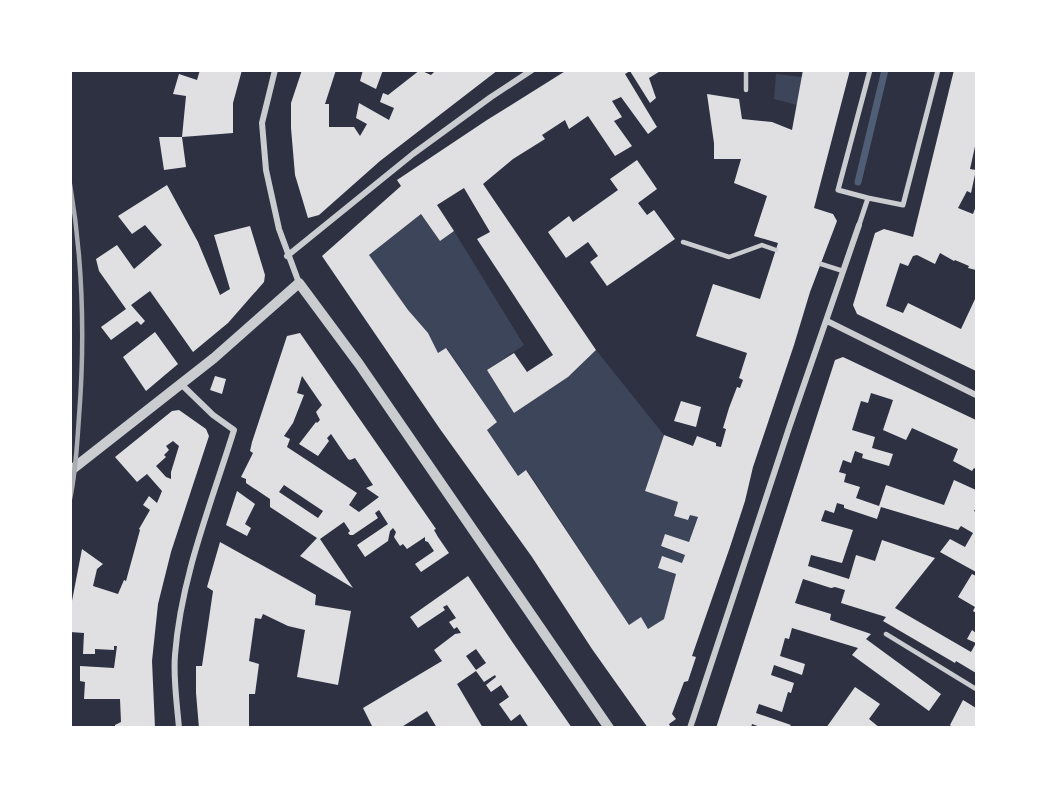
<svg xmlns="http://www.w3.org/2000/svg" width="1047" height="798" font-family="'PT Sans',sans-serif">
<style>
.green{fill:#3c4559}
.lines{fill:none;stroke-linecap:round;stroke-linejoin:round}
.stream{stroke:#4f5d75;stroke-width:7}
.building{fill:#e0e0e3;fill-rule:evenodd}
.service{stroke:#caccd0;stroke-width:4.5}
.pedestrian{stroke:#caccd0;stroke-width:5}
.minor{stroke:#caccd0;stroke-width:6}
.tertiary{stroke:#caccd0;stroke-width:10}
.rail{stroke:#abadb3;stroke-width:4.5}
</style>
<rect width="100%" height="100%" fill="#2d3142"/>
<!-- green -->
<path class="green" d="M776,74L802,77L797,105L774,99Z
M421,214L440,241L454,231L524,345L487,370L514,413L568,377L596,350L664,435L645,491L678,502L674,516L688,520L690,515L698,517L689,542L665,534L661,547L685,555L682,563L663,557L659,568L676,574L664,619L648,629L641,617L629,625L527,470L518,476L487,430L497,422L447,348L438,353L369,255Z"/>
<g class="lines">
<!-- stream -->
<path class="stream" d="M858,182L885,70"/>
</g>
<!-- building -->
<path class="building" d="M200,70H242L233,103V133L182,137L186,167L164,170L159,137H182L186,96L173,94L179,74L197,80Z
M302,70H336L325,104H329V127H354L360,136L367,124L356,118L359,103L389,120L394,108L380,102L383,93L388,95L420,70L431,75L436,70H498L380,161L319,215L308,218L295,175L291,128V103Z
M363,70H383L376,89L360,81Z
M567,70H662L649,78L656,98L650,103L630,71L625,74L657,127L648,134L621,97L612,101L622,117L614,121L632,146L615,156L588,116L569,129L565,120L542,135L545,139L513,159L483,184L596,350L568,377L514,413L487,370L514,353L527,372L553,355L477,239L490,232L464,188L437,205L454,231L440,241L421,214L369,255L408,310L428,333L438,353L446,348L497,422L487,430L518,476L526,470L629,625L641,617L648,629L664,619L676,574L658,568L662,556L682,563L685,555L661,546L665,534L689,542L698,517L690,515L688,520L674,516L678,502L645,491L664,435L693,446L697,436L716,443V446L721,447L726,429L723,428L729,408L737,387L740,388L743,380L739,378L747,353L696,336L713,284L760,299L778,243L754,236L767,196L734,183L741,159H714V143L707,94L739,99L742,119L772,122L792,130L803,70H850L814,208L833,214L837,221L810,292L794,345L753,467L745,501L730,547L692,656L696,657L688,681L684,682L672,714L676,719L669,724L671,728H648L592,649L532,557L440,429L322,256L401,186L397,180L487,120Z
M954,70H976V142L970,169L976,170L971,193L967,191L958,208L973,214L976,206V270L968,268L969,266L955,260L954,261L940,253L935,264L917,255L913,256L908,266L900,263L886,306L903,313L908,303L961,329L976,297V371L857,314L853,305L875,233L884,229L913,237Z
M637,160L657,189L638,203L647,215L654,210L675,239L607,286L590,262L598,256L588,242L566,258L548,232L569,216L573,222L618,190L610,179Z
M167,185L198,242L220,295L230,289L214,235L250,226L265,275L264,282L228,323L193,352L150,291L131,305L145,321L141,325L137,321L111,340L101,327L126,309L99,271L96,259L117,245L134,269L162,245L145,225L132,234L118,216Z
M155,332L178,364L146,391L123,357Z
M300,333L436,529L434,530L438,537L449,553L421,572L415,564L434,551L428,542L425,541V537L407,549L403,544L400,546L394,537L396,532L393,528L390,531L388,541L365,557L357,545L388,524L379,510L375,513L378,518L353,535H350L348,533L350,531L344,522L320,539L353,588L300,556L317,538L270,507V499L246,483V479L241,477L253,453L250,451L252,442L287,336ZM302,376L322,405L316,412L320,420L317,423L316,422L299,444L318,456L329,441L327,438L331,434L348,459L350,460L355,458L373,485L366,488L379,497L359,512L349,505L357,493L287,447L290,439L284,436L293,423L304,395L297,393ZM284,485L323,511L318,518L279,492Z
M843,357L976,420V469L974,468L972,471L953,461L958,449L912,428L906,440L883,430L893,400L871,393L868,403L861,401L852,430L875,437L872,448L893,454L889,466L862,458L863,454L855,451L851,463L843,460L839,472L846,474L844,482L860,487L856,498L879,506L886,485L944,505L954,480L976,490V508L974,511L976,512V572L940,552L950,539L965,547L973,533L961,526L958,530L881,507L877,519L844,508V505L837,503L834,513L825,510L821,521L853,530L842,563L811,555L808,566L849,579L856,555L875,561L882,540L935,558L895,608L971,652L976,643L967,639L972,630L976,633V673L956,661L955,663L883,621L886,617L841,603L845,590L835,587L831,588L803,579L795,603L831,614L830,620L871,634L866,639L941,694L929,711L852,655L858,648L792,628L789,639L785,638L780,656L805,664L802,675L774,665L771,675L794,683L791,693L788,692L782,712L759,704L756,713L791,725L788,728H763L752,724L751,728H716L835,360Z
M215,376L226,379L222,394L210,390Z
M681,401L701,407L696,427L674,421Z
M179,410L206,429L209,436L171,552L158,604L152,661L155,728H115V725L121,722L120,699H84L85,682L80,681V666L114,668L117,646H114V650L95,649V654H83L84,633L70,632L71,606L82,549L103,564L97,569L93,586L118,594L124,580L126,581L140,530L139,529L150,510L143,505L149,496L157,503L162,491L147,474L137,482L115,457L172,411ZM173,441L179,446L171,472V479L166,477L156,466L166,457L164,455L169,450L166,446Z
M237,491L255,504L245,524L251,528L247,536L226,525Z
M220,542L316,595L315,605L351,611L338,685L297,677L305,630L288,626L263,614L261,619L255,618L249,661L259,664L255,694H249V728H199L196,693V666H202L213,591L207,587Z
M972,574L976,576V613L973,611L975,607L958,597Z
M468,576L513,643L572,728H529L520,714L511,721L499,704L509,697L501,685L491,692L486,685L496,677L495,675L484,682L476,671L457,684L483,728H437L427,711L400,728H373L363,708L442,661L434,650L455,634L461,633L457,627L454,629L449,622L456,618L447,605L443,607L445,610L418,628L410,617ZM476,649L486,663L476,670L466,656Z
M855,687L880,704L869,719L880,728H826Z
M963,700L976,708V728H953L950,725Z"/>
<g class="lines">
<!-- service -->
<path class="service" d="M746,70V90
M683,242L729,257L762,245L776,250
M821,264L843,271
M886,634L976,689"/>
<!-- pedestrian -->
<path class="pedestrian" d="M868,198L838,190L870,70
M859,225L868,198L903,205L938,70"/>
<!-- minor -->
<path class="minor" d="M275,70L262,123L266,170L279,229L299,283
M287,256L413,154L491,97L532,70
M827,321L976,395
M179,728C177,704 173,678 175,655C181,577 211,504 234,430L213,415L181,384
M690,728L789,428L859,225"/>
<!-- tertiary -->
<path class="tertiary" d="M70,471L214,358L299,283L359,364L609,728"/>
<!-- rail -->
<path class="rail" d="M70,184C83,261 85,339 79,417C77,444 76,472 70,499"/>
</g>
<!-- border -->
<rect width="1047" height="798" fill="none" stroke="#ffffff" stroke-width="144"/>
</svg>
